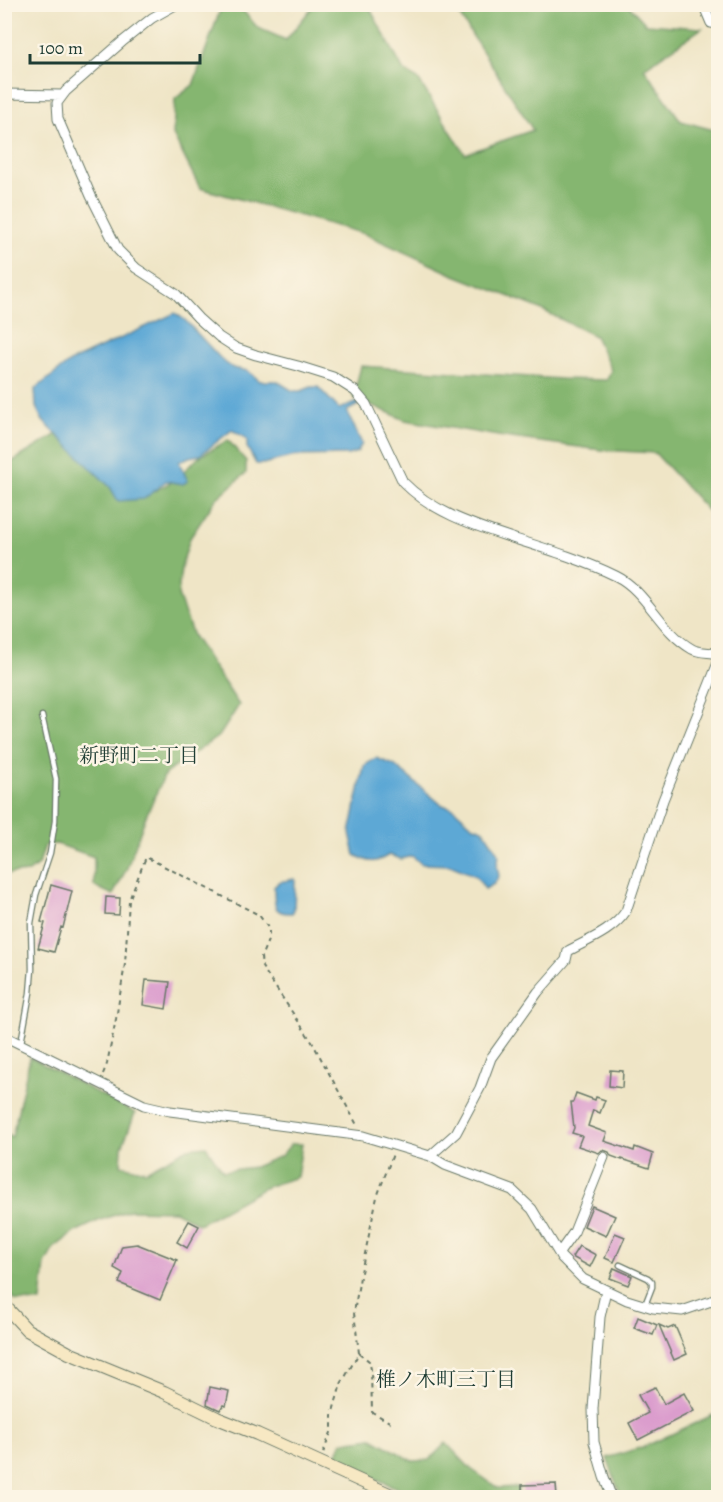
<svg xmlns="http://www.w3.org/2000/svg" width="723" height="1502" font-family="Alegreya,'Noto Serif JP',serif">
<style>
.forest{fill:#85b670;stroke:#527a52;stroke-width:1.5}
.water{fill:#5da8d5;stroke:#3e7284;stroke-width:1.5}
.building{fill:#db9dcd}
.lines{fill:none;stroke-linecap:round;stroke-linejoin:round}
.lane-casing{stroke:#687867;stroke-width:7}
.street-casing{stroke:#687867;stroke-width:11}
.secondary-casing{stroke:#687867;stroke-width:14}
.path{stroke:#687867;stroke-width:2;stroke-dasharray:4.5 4.5;stroke-linecap:butt}
.lane{stroke:#fff;stroke-width:4.5}
.street{stroke:#fff;stroke-width:9}
.secondary{stroke:#f7e8c3;stroke-width:12}
.labels{text-anchor:middle;dominant-baseline:central;stroke-width:5;stroke-linejoin:round;paint-order:stroke}
.neighbourhood-label{font-size:20px;fill:#1f3d34;stroke:#fcf5e5}
</style>
<rect width="100%" height="100%" fill="#fcf5e5"/>
<filter id="ink" filterUnits="userSpaceOnUse"><feTurbulence type="fractalNoise" baseFrequency=".0167" numOctaves="2"/><feDisplacementMap in="SourceGraphic" scale="12" xChannelSelector="R" yChannelSelector="G"/><feConvolveMatrix kernelMatrix="1 2 1 2 8 2 1 2 1" color-interpolation-filters="sRGB"/></filter>
<filter id="wash" filterUnits="userSpaceOnUse"><feTurbulence type="fractalNoise" baseFrequency=".008" numOctaves="4" result="noise"/><feDisplacementMap in="SourceGraphic" scale="24" xChannelSelector="R" yChannelSelector="G"/><feGaussianBlur stdDeviation="1.35" result="paint"/><feColorMatrix in="noise" values="0 0 0 0 0 0 0 0 0 0 0 0 0 0 0 0 0 1.4 0 .05"/><feComposite in="paint" operator="in"/></filter>
<g filter="url(#wash)">
<rect width="100%" height="100%" fill="#efe5c6"/>
<!-- forest -->
<path class="forest" d="M222,5H238L258,28L286,40L314,5H368L404,71L418,79L465,154L533,130L453,5H628L646,24L702,28L644,68L681,121L718,131V522L655,453L601,450L504,437L405,420L353,397L361,366L562,379L607,380L611,370L595,336L536,307L452,274L365,234L200,188L173,135L175,99L193,85Z
M62,431L114,484L155,491L173,481L199,457L228,440L246,461V473L216,499L190,538L181,568L178,595L193,636L239,705L220,735L165,774L146,816L127,868L113,895L94,886V857L57,844L45,845L39,864L29,872L5,874V466Z
M30,1057L135,1113L122,1147L121,1165L146,1171L188,1148L206,1146L223,1171L254,1167L281,1156L291,1144H302L297,1177L266,1187L199,1224L175,1211L130,1210L100,1220L75,1232L54,1248L45,1264L41,1302L16,1301L5,1288V1134L12,1137Z
M713,1415L718,1420V1497H621L607,1458L646,1446Z
M372,1438L413,1461L429,1460L446,1443L471,1469L498,1488L518,1487V1497H417L334,1460L342,1442Z"/>
<!-- water -->
<path class="water" d="M175,313L185,320L223,361L233,368L248,371L260,381H277L293,391H301L311,387H318L339,409L359,402L360,404L347,411L362,444L357,452L348,455L295,456L263,464H256L247,447V439L232,430L200,455L189,457L179,462L188,481L183,484L166,481L144,499L118,501L110,487L43,421L36,407L35,389L70,362Z
M376,758L394,765L442,805L453,808L472,825L483,829L499,854L497,866L499,876L494,884L485,889L476,876L450,865L422,864L412,856L401,859L389,855C374,864 370,863 355,855L350,833L364,766Z
M294,879L295,880L294,910L292,913C271,914 275,903 274,887L279,882Z"/>
<g id="blocks">
<!-- building -->
<path class="building" d="M51,885L72,891L63,928L61,927L54,952L38,948L45,923L41,922Z
M106,897L120,898L119,915L105,914Z
M146,980L170,982L166,1009L143,1005Z
M610,1070L623,1071L622,1088L609,1086Z
M576,1093L595,1100L596,1097L605,1100L600,1113L593,1110L588,1126L607,1133L604,1141L634,1151L635,1147L653,1154L649,1168L622,1159V1160L611,1156L609,1152L606,1151L602,1150L599,1153L578,1146L582,1136L572,1133L574,1128L571,1102H573Z
M592,1206L615,1216L606,1236L584,1226Z
M189,1221L199,1226L187,1248L177,1242Z
M615,1233L625,1237L614,1262L605,1258Z
M137,1244L177,1260L160,1300L119,1283L123,1273L114,1268L122,1246Z
M579,1246L596,1255L590,1267L572,1257Z
M614,1268L632,1276L628,1285L610,1278Z
M638,1317L657,1325L653,1335L634,1328Z
M659,1325L668,1329L675,1326L687,1354L674,1360Z
M210,1387L229,1391L226,1406L223,1405L220,1410L207,1404Z
M655,1387L664,1404L684,1393L694,1411L638,1440L629,1423L648,1413L638,1395Z
M556,1484L557,1497H522V1485Z"/>
</g>
</g>
<g filter="url(#ink)">
<use href="#blocks" fill-opacity="0" stroke="#687867" stroke-width="1.5"/>
<g class="lines">
<defs>
<path id="lane" d="M21,1043L30,993L32,969L31,923L36,895L50,853L55,821L56,779L42,716
M620,1265L648,1278L652,1282V1287L645,1305"/>
<path id="street" d="M177,4L152,18L122,42L66,91L57,103L58,119L91,196L118,250L136,268L176,294L198,318L219,337L236,348L256,355L298,366L333,377L355,391L366,404L403,482C432,512 473,525 512,538C547,549 583,560 616,576C647,591 660,631 692,649C699,653 710,652 718,654
M703,4L711,23L718,24
M4,94L62,95
M4,1036L144,1105L170,1111L363,1136L430,1156L445,1165L512,1190L532,1209L561,1257L583,1279L627,1300L653,1308L682,1311L714,1300L718,1297
M430,1156L456,1133L480,1088L491,1058L538,992L566,960L568,951C588,940 613,931 626,911L663,800L718,663
M559,1253L574,1232L604,1157
M606,1290L600,1317L593,1409L594,1442L604,1477L612,1498"/>
<path id="secondary" d="M4,1305L27,1330L69,1353L164,1392L217,1418L257,1434L398,1498"/>
</defs>
<!-- lane casing -->
<use href="#lane" class="lane-casing"/>
<!-- street casing -->
<use href="#street" class="street-casing"/>
<!-- secondary casing -->
<use href="#secondary" class="secondary-casing"/>
<!-- path -->
<path class="path" d="M103,1074L107,1064L116,1019L125,964L129,900L146,857L259,915L269,929V938L261,957L262,967L312,1042L357,1125
M359,1353L369,1361L371,1369L372,1412L391,1423
M323,1453L332,1430V1415L341,1384L359,1353L354,1313L360,1277L377,1197L393,1154"/>
<!-- lane -->
<use href="#lane" class="lane"/>
<!-- street -->
<use href="#street" class="street"/>
<!-- secondary -->
<use href="#secondary" class="secondary"/>
</g>
</g>
<g class="labels">
<!-- neighbourhood labels -->
<g class="neighbourhood-label">
<text x="139" y="755">新野町二丁目</text>
<text x="446" y="1379">椎ノ木町三丁目</text>
</g>
</g>
<!-- margin -->
<rect width="723" height="1502" fill="none" stroke="#fcf5e5" stroke-width="24"/>
<!-- scale -->
<path d="M30 54v9h170v-9" fill="none" stroke="#1f3d34" stroke-width="3"/>
<text x="39" y="54" font-size="18" fill="#1f3d34" stroke="#fcf5e5" stroke-width="4.5" paint-order="stroke">100 m</text>
</svg>
